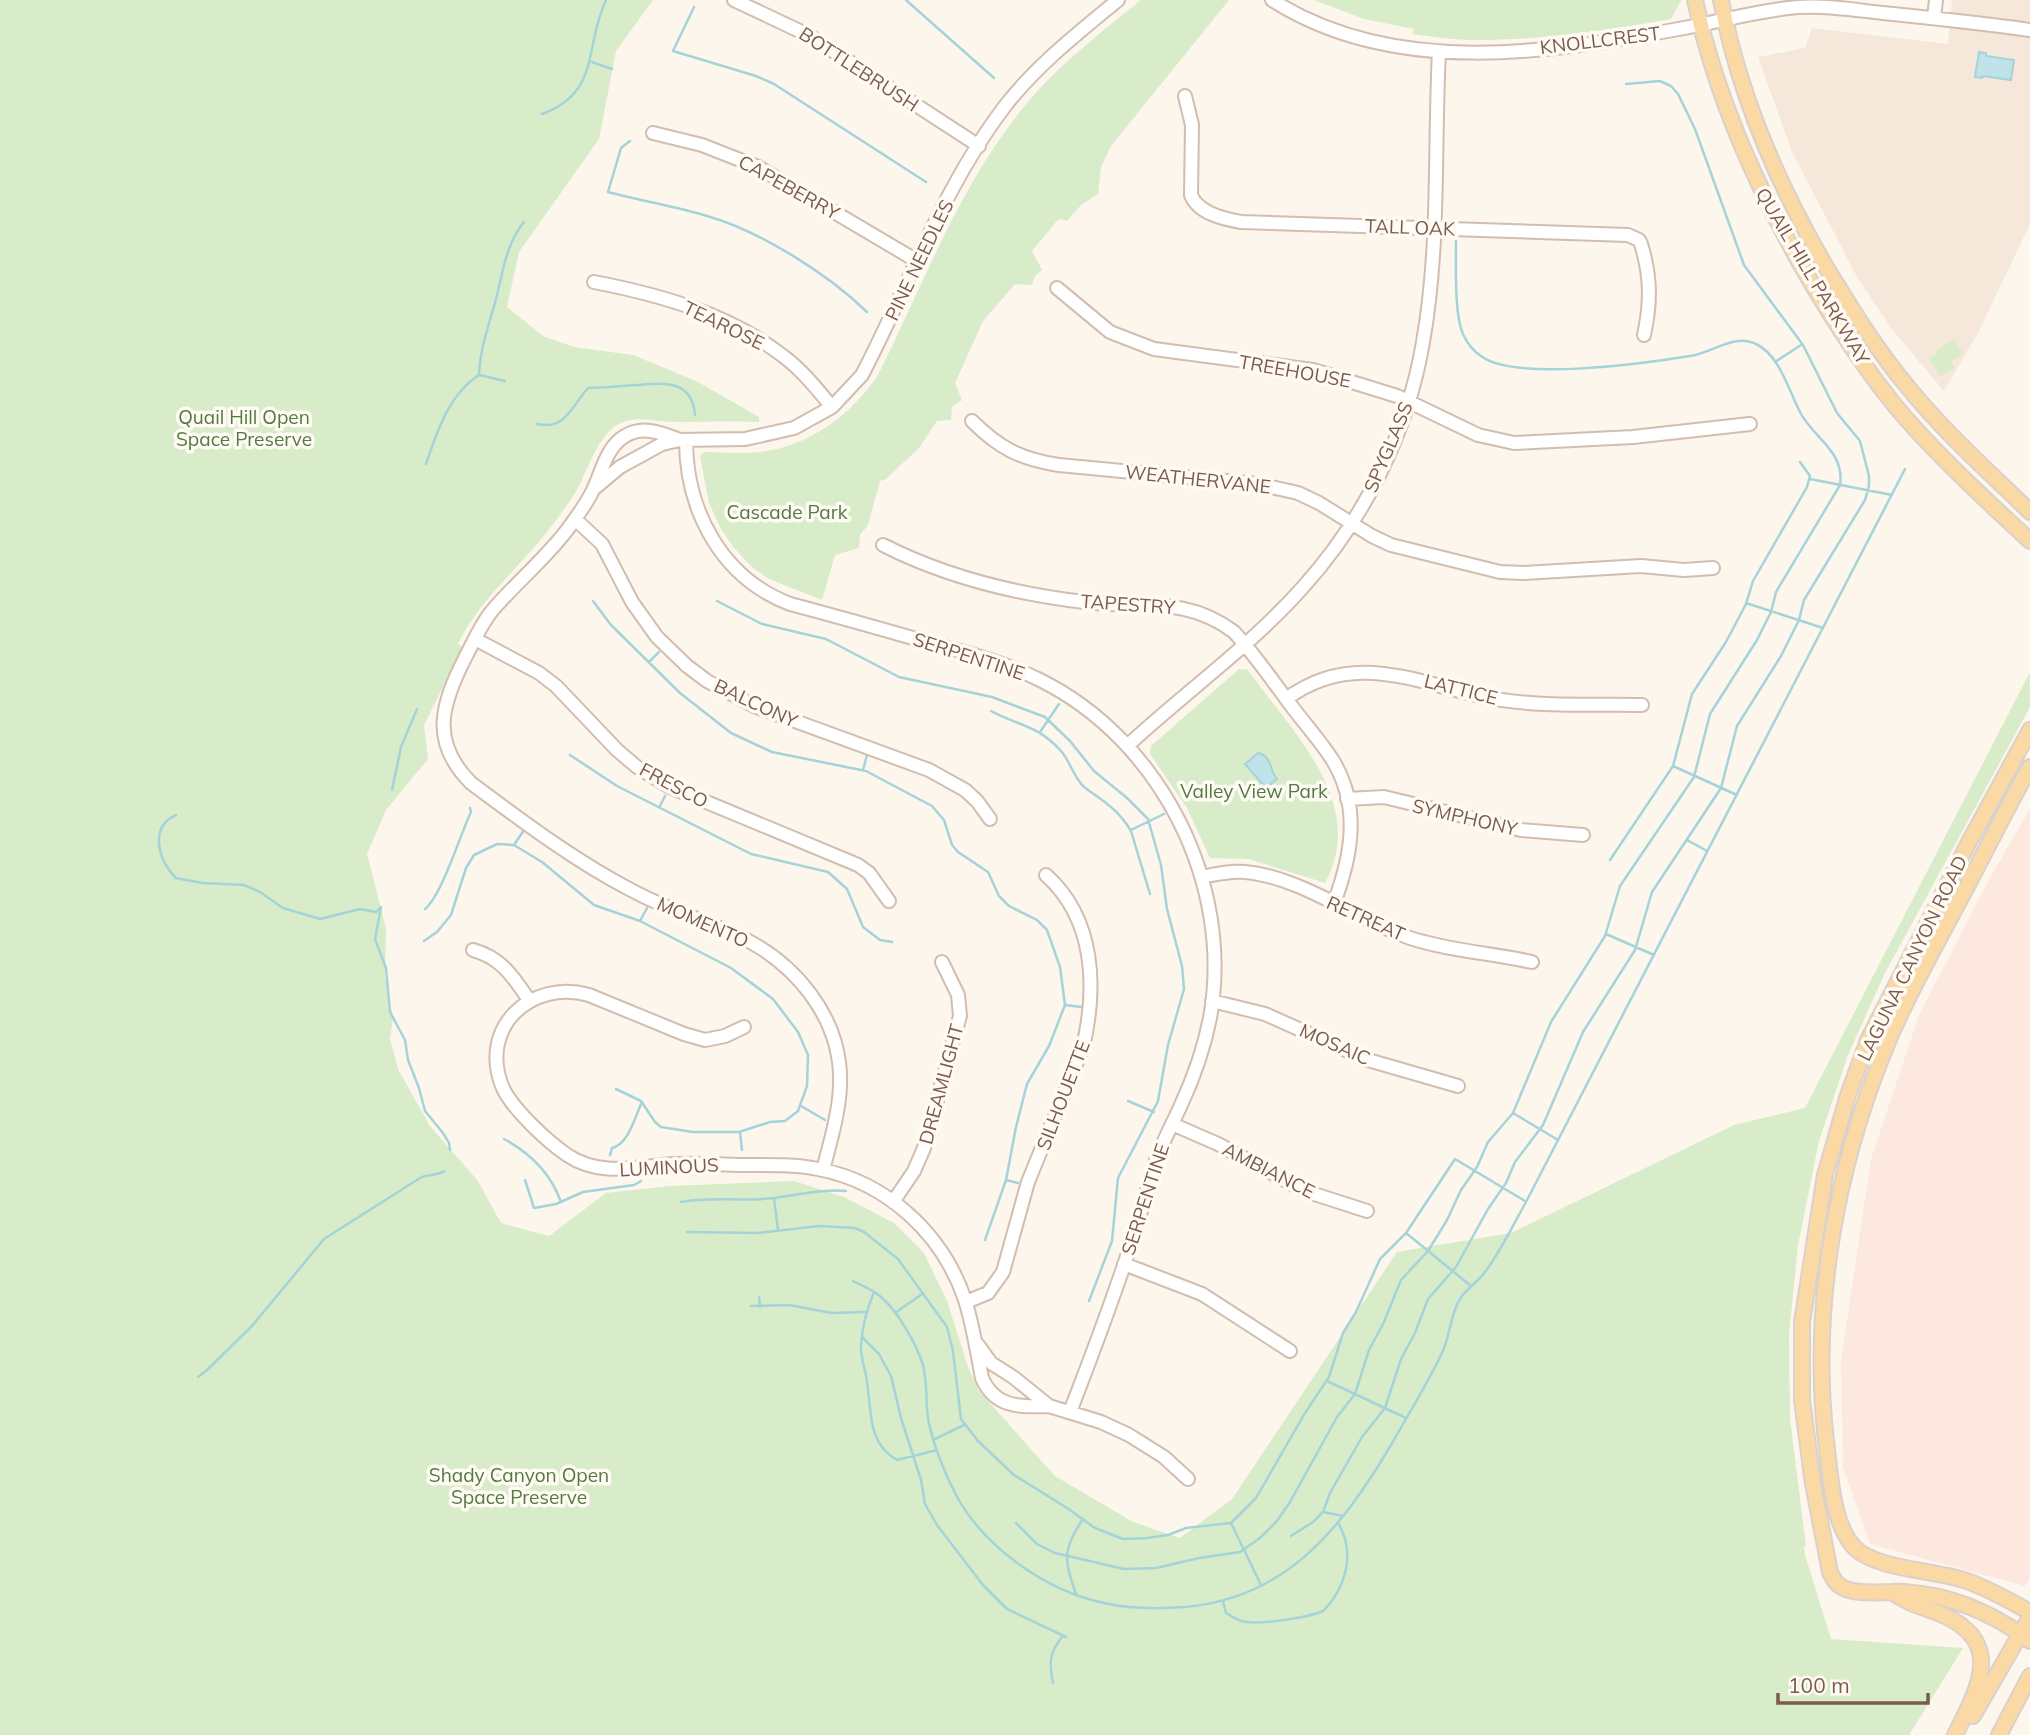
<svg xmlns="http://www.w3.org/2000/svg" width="2030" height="1735" font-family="Mulish,sans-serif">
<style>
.residential{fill:#f5e8da}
.commercial{fill:#fde8e0}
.green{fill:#d8ecc9}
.water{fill:#bfe3e8;stroke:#a5d3da;stroke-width:2}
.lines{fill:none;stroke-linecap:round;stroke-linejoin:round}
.stream{stroke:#a5d3da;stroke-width:2.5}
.minor-casing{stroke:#d1beb0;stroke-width:16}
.major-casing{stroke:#dad1cd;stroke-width:18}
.minor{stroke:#fff;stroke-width:12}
.major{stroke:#fbd9a5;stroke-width:14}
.labels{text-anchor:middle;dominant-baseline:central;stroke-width:7;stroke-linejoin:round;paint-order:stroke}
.street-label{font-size:19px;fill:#7a5c4d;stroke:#fffaf3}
.park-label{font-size:19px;fill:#537a41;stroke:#fffaf3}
</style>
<rect width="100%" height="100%" fill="#fdf6ec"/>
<!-- residential -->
<path class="residential" d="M1952,0H2030V224L1978,333L1944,391L1894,332L1856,275L1792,152L1758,57L1805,48L1812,28L1948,44Z"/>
<!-- commercial -->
<path class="commercial" d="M2030,809V1578L2025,1586L1870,1544L1843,1467L1841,1361L1871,1159L1919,1015L1992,874Z"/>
<!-- green -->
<path class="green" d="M0,0H653L616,51L599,139L519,252L507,307L543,336L574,347L633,355L698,382L759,417V422C731,421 703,422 674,422C655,422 636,414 617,425C595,439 588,472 575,493C559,518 540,542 519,564C496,590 473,612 458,644L463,647L424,725L428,759L386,810L367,854L386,928L385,977L393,1018L390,1039L398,1069L430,1126L478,1181L501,1223L549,1236L606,1193L670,1186L794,1181L844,1197L894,1223L924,1253L947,1301L968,1367L979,1391L1055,1476L1133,1522L1180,1538L1232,1499L1397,1252L1511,1233L1734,1125L1805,1108L2030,672V707L1885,973L1848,1055L1819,1141L1798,1245L1789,1335L1790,1419L1806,1546H1804L1805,1555L1831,1639L1963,1648L1909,1735H0Z
M1141,0H1229L1111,146L1101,167L1098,194L1081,205L1067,221L1060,219L1056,222L1032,251L1042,270L1035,276L1032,285L1015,284L983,321L955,383L962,400L952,407L951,420L937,421L919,448L886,479L880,481L868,525L860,535L859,548L835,555L822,600L769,579L752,567L734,548L721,529L709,503L700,456L705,452C723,452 742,454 760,452C810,446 849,416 877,377C922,288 957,191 1019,113C1053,69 1098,35 1141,0Z
M1314,0H1681V1L1671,19C1603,31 1535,41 1466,40C1448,39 1430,36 1412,34L1414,29L1364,19Z
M1954,339L1963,354L1951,361L1954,368L1940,376L1929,359L1938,353L1937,350Z
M1239,669L1248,670C1290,730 1369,803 1325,883L1249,859L1210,858L1187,808L1150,754L1151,746Z"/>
<!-- water -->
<path class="water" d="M1979,52L1986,53V56L2014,60L2011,80L1983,76L1982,78L1975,77Z
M1258,753C1272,756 1269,769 1277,779L1266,788L1245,764Z"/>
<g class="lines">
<!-- stream -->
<path class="stream" d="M906,0L994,78
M694,7L673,51L756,76L774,84L926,182
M592,62L612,69
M542,114C601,93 584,46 606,0
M630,141L621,148L608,192C641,201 675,206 707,216C760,231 828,274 867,312
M1775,362L1801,345
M479,375C480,348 489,325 496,299C503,272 506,244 524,222
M537,424C566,431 573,404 588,388C604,388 620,386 637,385C664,383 692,379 695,415
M426,464C437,432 449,394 479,375L505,381
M1810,479L1892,495
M593,601L611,625L680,693L731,733L772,752L866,771L932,806L944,820L952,845L958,852L988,872L999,896L1009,906L1037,920L1047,930L1060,967L1065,1005L1049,1046L1027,1084L1016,1127L1006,1180L985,1240
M717,601L762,624L826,639L899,677L992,697L1045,717L1070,741L1094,771L1127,798L1148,819L1161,865L1167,909L1182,966L1184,989L1168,1045L1158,1101L1118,1178L1112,1241L1089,1301
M1746,603L1823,628
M649,662L659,652
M991,711C1019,726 1038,725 1061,751C1070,761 1074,778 1084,787C1103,801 1118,809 1131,831L1150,894
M1040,732L1059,704
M570,755L617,786L751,854L828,872L847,889L863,927L880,940L892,942
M1673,766L1737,795
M863,770L867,755
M392,790L401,747L417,709
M660,806L665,796
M176,815C149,827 158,861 176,878L202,883L244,885L260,892L283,908L320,919L360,909L376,912L381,907L375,939L386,968L390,1012L405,1040L408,1060L419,1088L425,1111L443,1133L449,1143L450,1150
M1131,830L1164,814
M1687,840L1707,851
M514,845L524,830
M1610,860L1673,766L1692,694L1726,642L1746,604L1753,581L1807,487L1810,476L1800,462
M425,909C442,895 460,835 471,812L470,808
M640,921L647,908
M1606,934L1654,955
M424,941L437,932L451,915L466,868L474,855L497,844L514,845L542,862L594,905L640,921L731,968L773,999L798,1032L808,1055L807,1086L798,1111L785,1121L770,1122L739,1132H693L661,1127L655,1122L641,1101L616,1089
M1065,1005L1081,1007
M1128,1101L1154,1112
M801,1106L825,1120
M1513,1113L1558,1140
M740,1132L742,1150
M504,1139C530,1153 551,1174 561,1202
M610,1155L612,1148C629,1144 635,1116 642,1102
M525,1180L534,1208L556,1204L583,1192L634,1185L641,1181
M1006,1180L1018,1183
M774,1198L778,1230
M681,1202C711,1196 743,1202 774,1198C798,1195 821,1189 846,1191
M687,1232L757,1233L819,1226L855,1228L864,1232L898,1259L947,1327L953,1351L961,1419L978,1441L1014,1475L1067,1508L1095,1528L1123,1539L1147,1538L1168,1535L1186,1528L1231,1523L1256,1498L1305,1413L1329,1377L1343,1333L1356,1312L1380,1259L1406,1233L1455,1159L1525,1201
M1406,1233L1471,1286
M853,1281C863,1286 873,1290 881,1297C897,1310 917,1345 923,1365C928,1385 925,1405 929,1424C935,1449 944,1472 956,1495C984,1547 1046,1591 1104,1603C1130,1609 1158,1609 1185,1607C1288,1598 1342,1527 1391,1445C1408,1415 1426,1386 1441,1355C1450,1339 1450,1314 1460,1299C1466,1289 1478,1282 1485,1272C1501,1251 1513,1225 1526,1202L1905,469
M874,1292C867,1309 862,1326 861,1345C860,1358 866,1370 867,1382C872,1412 867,1443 897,1460L937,1450
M759,1297L760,1307
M751,1306L789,1305L832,1313L865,1312
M895,1313L922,1294
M862,1337L879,1354L891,1376L901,1418L921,1480L925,1504L937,1525L983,1585L1007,1609L1066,1637
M198,1377L207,1370L252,1326L324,1239L420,1178C427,1174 438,1176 444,1171
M1327,1381L1406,1418
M933,1440L964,1425
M1323,1512L1343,1516
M1016,1523L1037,1544L1055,1553L1124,1569L1156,1568L1199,1558L1240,1552L1260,1538L1277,1521L1290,1502L1337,1417L1355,1394L1369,1350L1384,1322L1401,1280L1428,1251L1447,1220L1461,1190L1477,1167L1488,1142L1513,1113L1551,1022L1605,936L1620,886L1694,777L1710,714L1757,640L1771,612L1776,592L1840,485C1845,452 1815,439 1801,414C1789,392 1780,355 1756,344C1734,333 1712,353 1690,356C1647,363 1515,382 1481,356C1474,352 1467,343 1464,336C1454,318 1456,263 1456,241
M1231,1523L1261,1585
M1291,1536L1313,1522L1323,1512L1330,1493L1362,1437L1385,1408L1401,1359L1415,1333L1428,1299L1456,1267L1488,1209L1506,1183L1515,1162L1543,1125L1583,1032L1635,950L1652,892L1721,788L1737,726L1781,656L1799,620L1804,600L1865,500L1869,486V476L1860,441L1837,413L1803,345L1744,265L1695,129L1678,94L1671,86L1660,81L1626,84
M1076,1594C1064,1559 1062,1550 1083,1519
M1223,1601L1226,1613C1233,1617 1238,1621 1246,1622C1264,1624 1307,1618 1323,1611C1346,1588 1356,1552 1338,1523
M1053,1683C1049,1663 1049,1652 1063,1636"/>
<defs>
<path id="minor" d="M734,0L810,36L979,146
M1272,0C1394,78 1550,53 1684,28C1722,21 1760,10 1798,7C1826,5 1855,10 1883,13C1932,18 1981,23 2030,30
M1934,17L1936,0
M1185,96L1192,125L1191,195C1198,213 1223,219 1241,222L1628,235L1639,240L1641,244C1651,276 1651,303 1644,335
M653,133L702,145L758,167L917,261
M594,282C661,295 729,314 783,356C802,370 817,389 832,407
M1057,288L1110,332L1154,349L1313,370L1397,396L1478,435L1514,443L1633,437L1750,424
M972,421C999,448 1020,459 1059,465L1258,484L1298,493L1319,503L1372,536L1391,545L1500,572L1524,573L1641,566L1684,570L1713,568
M680,440C661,433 643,425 625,436C606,447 602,472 593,490C587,503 578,515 570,526C547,558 516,582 491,612C480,626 473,643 465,658C441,705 430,742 471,783C522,821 575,861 631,890C664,908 700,919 734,934C794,960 843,1018 840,1086C839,1113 830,1143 823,1170
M686,440C686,511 722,578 790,604C836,616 881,629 927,642C965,652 1004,662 1040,680C1161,740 1234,885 1210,1018C1204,1048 1194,1077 1181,1105C1173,1123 1163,1141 1156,1160C1148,1186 1141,1212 1133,1238C1114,1297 1092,1355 1070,1412
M596,487L620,467L662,444L680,440L745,439L794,428L832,407L862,375C909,285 943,187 1005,106C1037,65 1078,33 1118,0
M575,519L602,544L632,602L657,637L687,666L707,681L754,706L929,770L965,790L977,801L990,819
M883,545C944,576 1016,594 1084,602C1139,609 1185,595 1234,632C1256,656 1274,683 1293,708C1306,725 1320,741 1332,759C1361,806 1352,855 1334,903
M475,639L539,673L556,686L617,750L637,767L668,786L858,865L869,873L889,901
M1286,699C1359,645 1426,689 1502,700C1548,707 1596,704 1642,705
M1127,746C1185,692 1251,646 1304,586C1364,519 1408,432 1423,342C1440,247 1434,148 1439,52
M1347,799L1384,797L1521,830L1583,835
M1202,877C1216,874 1230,871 1245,872C1302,877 1356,920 1410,938C1450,951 1491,953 1532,962
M473,950C502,958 513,977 529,1000
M1212,1001L1265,1014L1368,1060L1458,1086
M744,1027L725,1036L705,1040L684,1034L589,995C531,979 479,1027 502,1086C511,1108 547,1141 567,1155C602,1178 637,1166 675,1164C696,1163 718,1164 739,1165C765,1165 792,1164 818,1169C887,1182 943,1234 965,1300C973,1325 977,1352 982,1378C995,1408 1020,1407 1049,1406
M1172,1124L1218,1144L1305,1191L1367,1211
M893,1202L914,1171L924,1148L960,1016L958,995L942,962
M1124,1264L1202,1294L1290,1351
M966,1302L988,1293L1003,1272L1028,1182L1083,1047C1097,987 1095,919 1046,875
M978,1345L991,1363L1013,1377L1049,1406L1101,1422L1129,1435L1164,1457L1188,1479"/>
<path id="major" d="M1695,0C1715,94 1754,181 1801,265C1831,317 1863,368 1902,414C1941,459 1986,500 2030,541
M1721,0C1739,96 1777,183 1826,267C1851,308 1876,349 1907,386C1944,432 1988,471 2030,512
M2030,730L1968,844L1868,1040L1848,1095L1825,1175L1802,1322V1400L1813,1484L1830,1572C1834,1581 1838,1587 1849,1590C1866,1595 1886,1591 1904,1592C1950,1595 1993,1613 2030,1641
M2030,767C2004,813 1981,861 1956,907C1931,954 1905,1000 1885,1049C1835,1171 1811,1310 1826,1441C1830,1472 1832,1524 1854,1547C1874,1569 1934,1570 1964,1580C1988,1588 2008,1600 2030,1612
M1892,1592C1908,1604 1923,1607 1941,1614C2005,1642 1979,1687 1955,1735
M1973,1716L2030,1617
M1999,1735L2030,1676"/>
</defs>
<!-- minor casing -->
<use href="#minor" class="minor-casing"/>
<!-- major casing -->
<use href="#major" class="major-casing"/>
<!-- minor -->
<use href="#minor" class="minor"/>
<!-- major -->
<use href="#major" class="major"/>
</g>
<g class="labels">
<!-- street labels -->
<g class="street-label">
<text transform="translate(1600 40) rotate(-7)">KNOLLCREST</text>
<text transform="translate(859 69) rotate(33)">BOTTLEBRUSH</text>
<text transform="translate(789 187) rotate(29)">CAPEBERRY</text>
<text transform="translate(1410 227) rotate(2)">TALL OAK</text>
<text transform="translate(919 260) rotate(-64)">PINE NEEDLES</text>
<text transform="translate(1813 276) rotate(59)">QUAIL HILL PARKWAY</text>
<text transform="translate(724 325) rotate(26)">TEAROSE</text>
<text transform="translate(1295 371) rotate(10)">TREEHOUSE</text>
<text transform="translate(1388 447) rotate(-67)">SPYGLASS</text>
<text transform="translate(1198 479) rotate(6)">WEATHERVANE</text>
<text transform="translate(1128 604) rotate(4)">TAPESTRY</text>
<text transform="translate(969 656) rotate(18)">SERPENTINE</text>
<text transform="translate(1461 689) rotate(14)">LATTICE</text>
<text transform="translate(756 703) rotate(25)">BALCONY</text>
<text transform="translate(674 785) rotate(28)">FRESCO</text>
<text transform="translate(1465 817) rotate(13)">SYMPHONY</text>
<text transform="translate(1366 918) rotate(24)">RETREAT</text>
<text transform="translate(703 922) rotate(24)">MOMENTO</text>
<text transform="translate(1912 958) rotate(-64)">LAGUNA CANYON ROAD</text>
<text transform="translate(1335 1044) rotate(24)">MOSAIC</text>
<text transform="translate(941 1084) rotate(-75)">DREAMLIGHT</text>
<text transform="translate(1063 1095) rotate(-69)">SILHOUETTE</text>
<text transform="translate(669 1167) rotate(-3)">LUMINOUS</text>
<text transform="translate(1269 1170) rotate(27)">AMBIANCE</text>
<text transform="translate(1145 1199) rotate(-72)">SERPENTINE</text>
</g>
<!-- park labels -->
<g class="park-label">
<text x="244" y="417">Quail Hill Open<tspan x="244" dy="22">Space Preserve</tspan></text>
<text x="787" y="512">Cascade Park</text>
<text x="1254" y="791">Valley View Park</text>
<text x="519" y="1475">Shady Canyon Open<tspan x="519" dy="22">Space Preserve</tspan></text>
</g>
</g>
<!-- scale -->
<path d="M1778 1693v10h150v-10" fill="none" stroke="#7a5c4d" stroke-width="3.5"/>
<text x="1788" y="1693" font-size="21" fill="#7a5c4d" stroke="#fffaf3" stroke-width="5" paint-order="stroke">100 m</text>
</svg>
